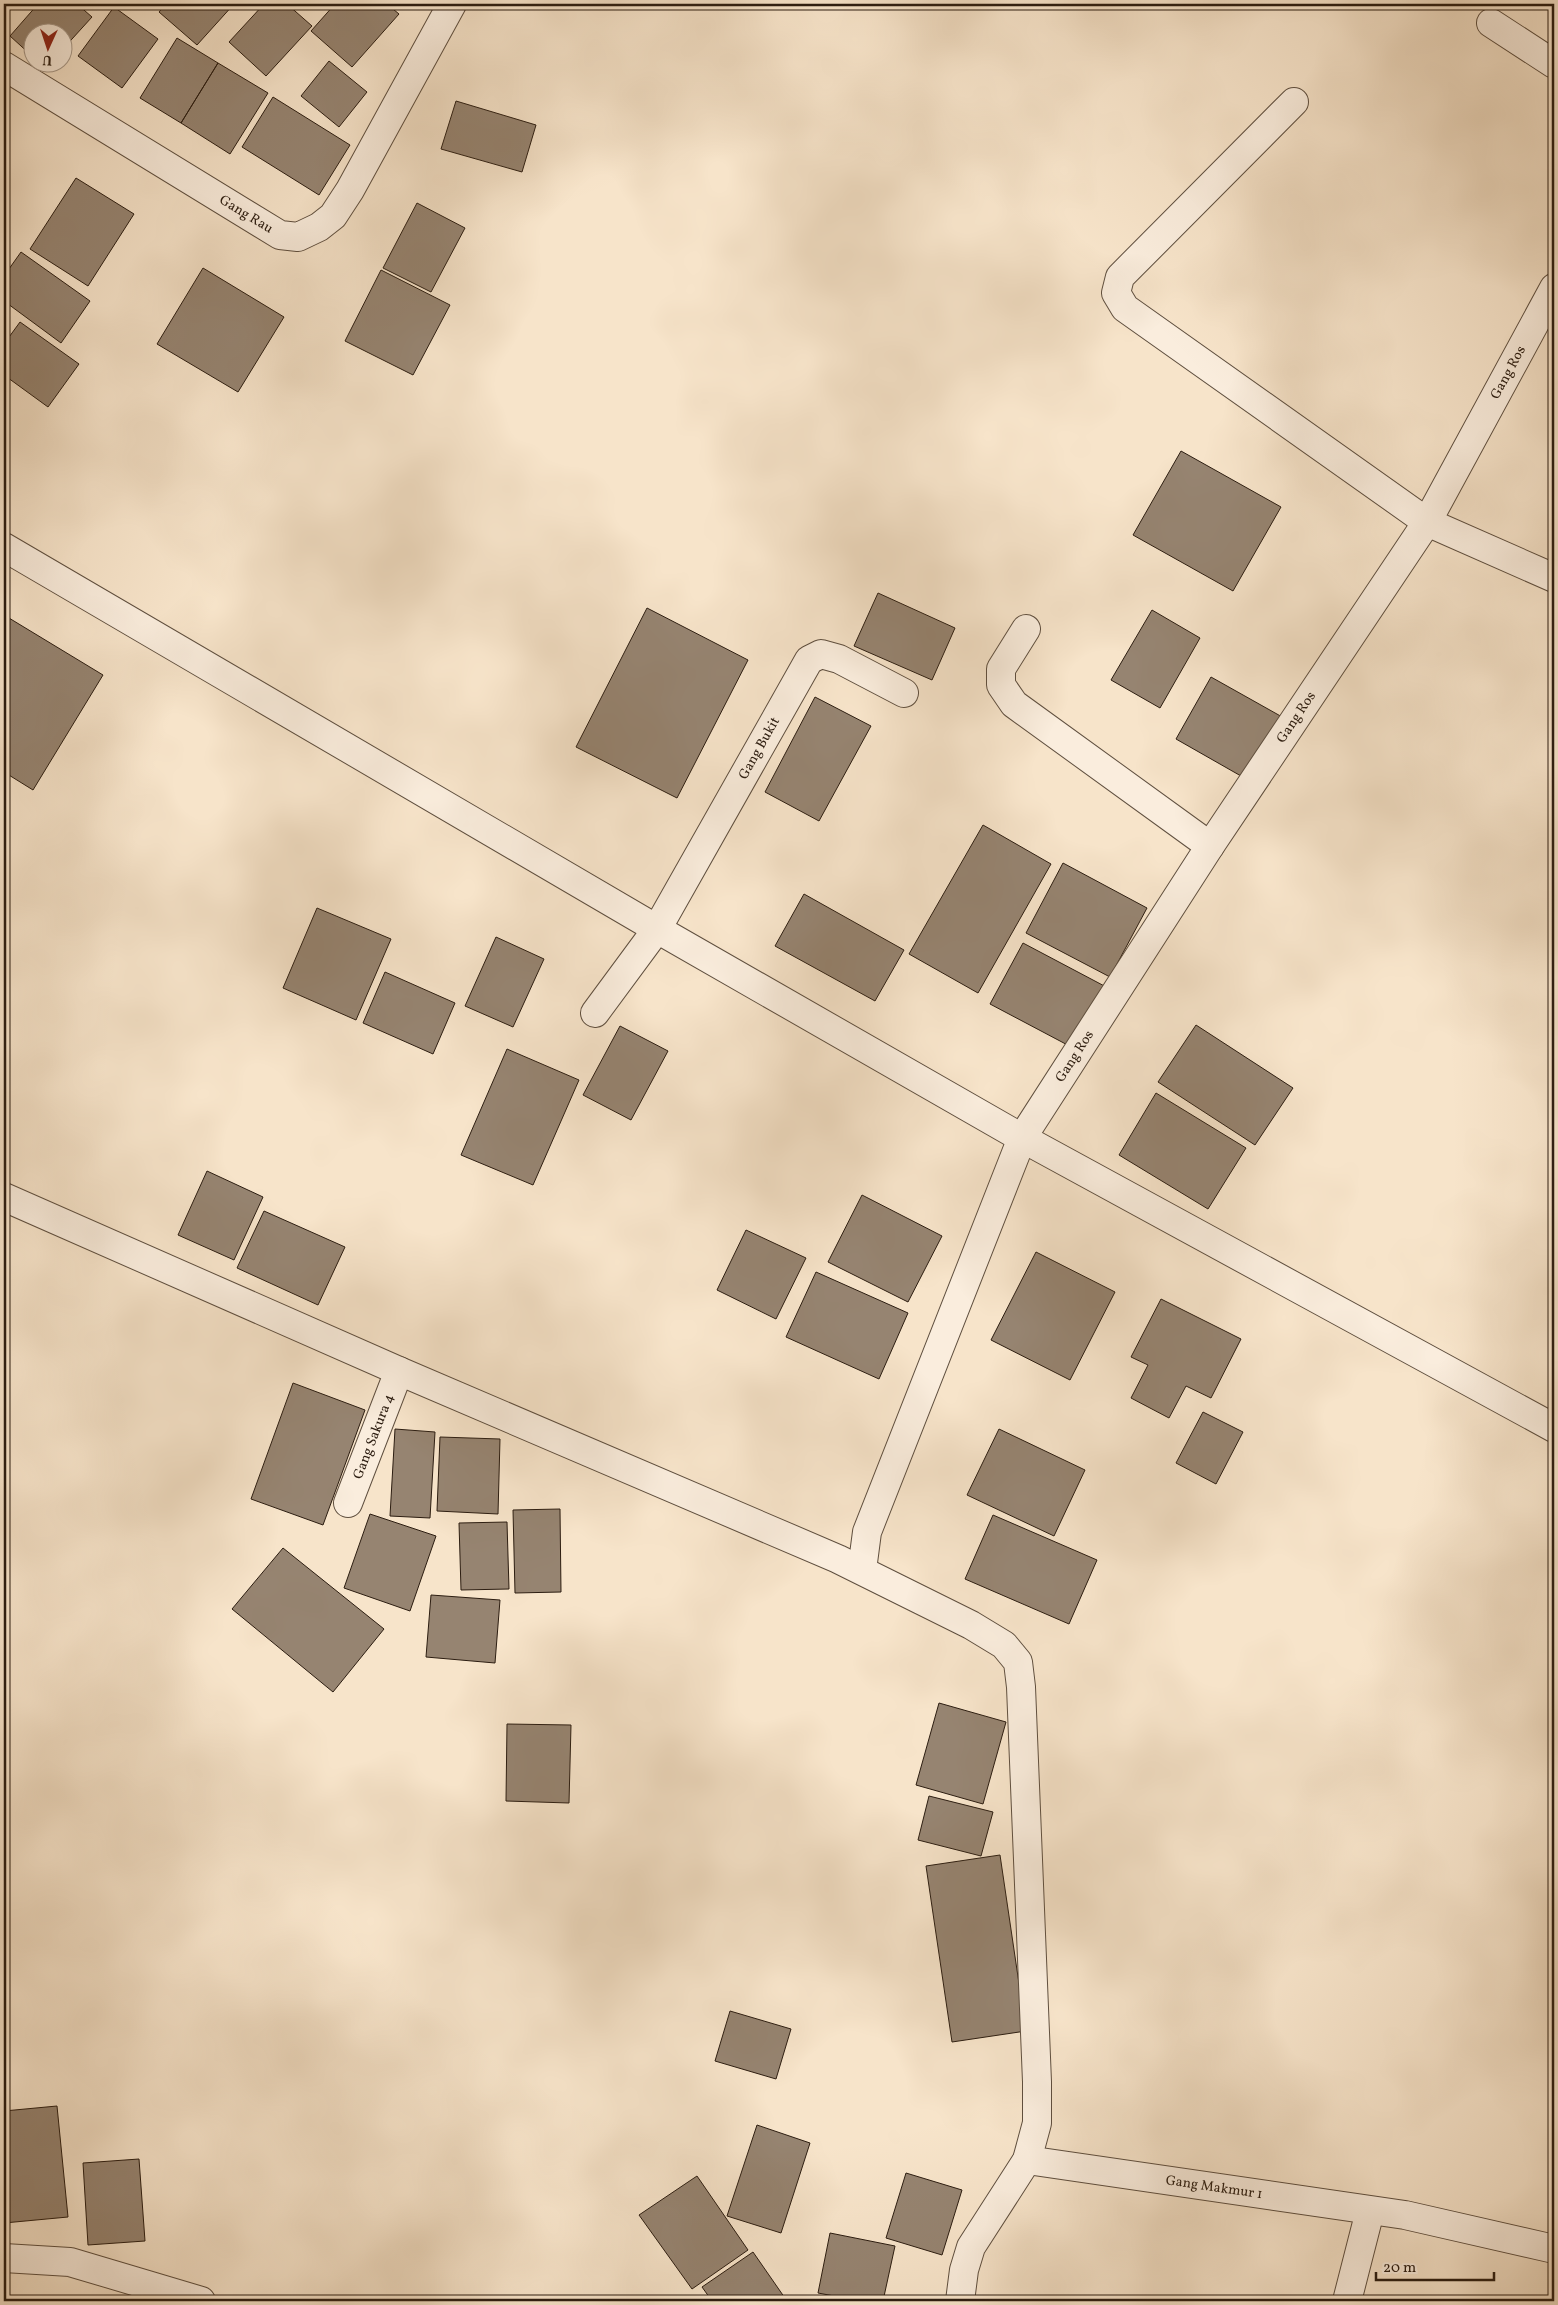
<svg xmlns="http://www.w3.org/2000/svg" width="1558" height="2305" font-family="Vollkorn,serif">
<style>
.building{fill:#968471;stroke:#2c1d11}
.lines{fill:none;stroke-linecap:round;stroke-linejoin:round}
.minor-casing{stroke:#5f4f3f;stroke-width:30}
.tertiary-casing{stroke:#5f4f3f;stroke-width:30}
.minor{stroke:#faeddd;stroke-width:28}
.tertiary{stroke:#faeddd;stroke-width:28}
.labels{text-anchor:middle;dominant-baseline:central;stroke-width:4;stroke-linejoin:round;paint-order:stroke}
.street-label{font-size:14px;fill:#2c1d11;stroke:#faeddd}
</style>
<rect width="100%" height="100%" fill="#f7e4ca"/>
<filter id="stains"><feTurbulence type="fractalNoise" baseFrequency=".004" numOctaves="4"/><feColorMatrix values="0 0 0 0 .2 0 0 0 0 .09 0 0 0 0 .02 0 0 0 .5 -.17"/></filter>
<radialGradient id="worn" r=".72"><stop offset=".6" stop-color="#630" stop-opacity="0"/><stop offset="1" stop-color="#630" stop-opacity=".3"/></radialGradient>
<!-- building -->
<path class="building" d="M38,4H77L92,17L62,50V32H32V56L10,36Z
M166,4H234L197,45L159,12Z
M264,4H287L312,26L266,76L229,42Z
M335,4H387L399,14L352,67L311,31Z
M114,7L158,39L122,88L78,56Z
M177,38L218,63L181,123L140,98Z
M329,61L367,92L339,127L301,96Z
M218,63L268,93L230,154L181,123Z
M273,97L350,145L319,195L242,147Z
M456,101L536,125L522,172L441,149Z
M76,178L134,214L88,286L30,249Z
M417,203L465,228L431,292L383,268Z
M21,252L90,301L61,343L4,301V276Z
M203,268L284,317L238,392L157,344Z
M381,270L450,305L413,375L345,341Z
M20,322L79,364L48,407L4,375V344Z
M1181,451L1281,507L1233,591L1133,535Z
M878,593L955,628L932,680L854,646Z
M647,608L748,660L677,798L576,747Z
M1152,610L1200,638L1160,708L1111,680Z
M4,615L103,675L33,790L4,772Z
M1211,677L1284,718L1248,780L1176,739Z
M815,697L871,726L819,821L765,792Z
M983,825L1051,864L978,993L909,954Z
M1063,863L1147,908L1110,977L1026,933Z
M804,894L904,950L875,1001L775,946Z
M317,908L391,939L356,1020L283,988Z
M496,937L544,959L513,1027L465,1006Z
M1023,943L1110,989L1077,1050L990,1004Z
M385,972L455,1003L433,1054L363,1023Z
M1196,1025L1293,1088L1255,1145L1158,1082Z
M620,1026L668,1051L631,1120L583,1095Z
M507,1049L579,1080L533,1185L461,1155Z
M1156,1093L1246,1148L1208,1209L1119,1155Z
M207,1171L263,1197L234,1260L178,1235Z
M862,1195L942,1236L908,1302L828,1262Z
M264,1211L345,1247L318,1305L237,1268Z
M746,1230L806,1258L776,1319L717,1290Z
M1036,1252L1115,1292L1070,1380L991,1340Z
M816,1272L908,1313L879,1379L786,1337Z
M1161,1299L1241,1339L1211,1398L1186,1386L1169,1418L1131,1398L1148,1365L1131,1357Z
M293,1383L365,1410L323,1525L251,1499Z
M1203,1412L1243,1432L1216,1484L1176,1463Z
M395,1429L435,1432L430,1518L390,1516Z
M999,1429L1085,1470L1054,1536L967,1495Z
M440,1437L500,1439L498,1514L437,1511Z
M560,1509L561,1592L515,1593L513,1510Z
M370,1514L436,1536L410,1611L344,1588Z
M993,1515L1097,1560L1069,1624L965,1579Z
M507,1522L509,1589L461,1590L459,1523Z
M283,1548L384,1629L333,1692L232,1609Z
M431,1595L500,1600L495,1663L426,1657Z
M939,1703L1006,1722L983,1804L916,1785Z
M507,1724L571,1725L569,1803L506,1801Z
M929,1796L993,1812L981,1856L918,1840Z
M1000,1855L1026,2031L952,2042L926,1866Z
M730,2011L791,2029L776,2079L715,2061Z
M57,2106L68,2217L4,2223V2111Z
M757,2125L810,2143L781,2233L727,2216Z
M139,2159L145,2241L88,2245L83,2163Z
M906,2173L962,2190L942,2255L886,2238Z
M697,2176L748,2250L692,2289L639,2215Z
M830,2233L895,2246L883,2301H861L818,2293Z
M753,2252L787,2301H712L702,2287Z"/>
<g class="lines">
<defs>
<g id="minor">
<path d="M1491,23L1554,64"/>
<path id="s1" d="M4,66L280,235L298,237L319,227L333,216L350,190L452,4"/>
<path d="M1294,102L1120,277L1116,293L1125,308L1427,522L1554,578"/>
<path d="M1026,629L1001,669V685L1014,704L1210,846"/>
<path id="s2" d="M595,1013L657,929L809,660L821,654L839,659L904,693"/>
<path d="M4,1197L399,1371L838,1559L971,1625L1004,1645L1018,1662L1021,1687L1037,2082V2123L1027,2160L971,2247L964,2270L960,2301"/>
<path id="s3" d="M348,1503L399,1371"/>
<path id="s4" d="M862,1570L867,1532L1022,1138L1210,846L1427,522L1554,288"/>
<path id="s5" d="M1027,2160L1405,2215L1554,2249"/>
<path d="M4,2258L70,2262L201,2301"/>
<path d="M1347,2301L1370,2211"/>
</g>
<path id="tertiary" d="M4,547L657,929L1022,1138L1554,1428"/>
</defs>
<!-- minor casing -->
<use href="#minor" class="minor-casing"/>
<!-- tertiary casing -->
<use href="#tertiary" class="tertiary-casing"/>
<!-- minor -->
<use href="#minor" class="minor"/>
<!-- tertiary -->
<use href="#tertiary" class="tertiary"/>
</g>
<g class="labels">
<!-- street labels -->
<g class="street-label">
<text stroke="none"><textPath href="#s1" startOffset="284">Gang Rau</textPath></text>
<text stroke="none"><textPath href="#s4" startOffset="1369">Gang Ros</textPath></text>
<text stroke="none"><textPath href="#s4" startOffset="964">Gang Ros</textPath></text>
<text stroke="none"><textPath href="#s2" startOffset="312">Gang Bukit</textPath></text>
<text stroke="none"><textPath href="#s4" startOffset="559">Gang Ros</textPath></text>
<text stroke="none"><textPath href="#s3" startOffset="71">Gang Sakura 4</textPath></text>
<text stroke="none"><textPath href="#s5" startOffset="189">Gang Makmur 1</textPath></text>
</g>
</g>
<!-- margin -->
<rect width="1558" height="2305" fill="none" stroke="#f7e4ca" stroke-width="20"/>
<rect x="5" y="5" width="1548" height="2295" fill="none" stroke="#2c1d11" stroke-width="2.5"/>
<rect x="10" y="10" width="1538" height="2285" fill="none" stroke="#2c1d11"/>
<!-- north arrow -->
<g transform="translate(48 48) rotate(183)"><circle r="24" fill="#faeddd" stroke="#a89a8b"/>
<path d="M0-4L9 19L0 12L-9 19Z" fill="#8f2418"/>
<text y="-8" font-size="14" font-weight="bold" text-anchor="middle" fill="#2c1d11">U</text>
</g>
<!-- scale -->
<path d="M1376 2272v8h118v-8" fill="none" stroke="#2c1d11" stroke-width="2.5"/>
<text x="1383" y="2272" font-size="15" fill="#2c1d11" stroke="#faeddd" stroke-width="4" paint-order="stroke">20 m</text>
<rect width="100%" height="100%" filter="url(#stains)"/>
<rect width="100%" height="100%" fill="url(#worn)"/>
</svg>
